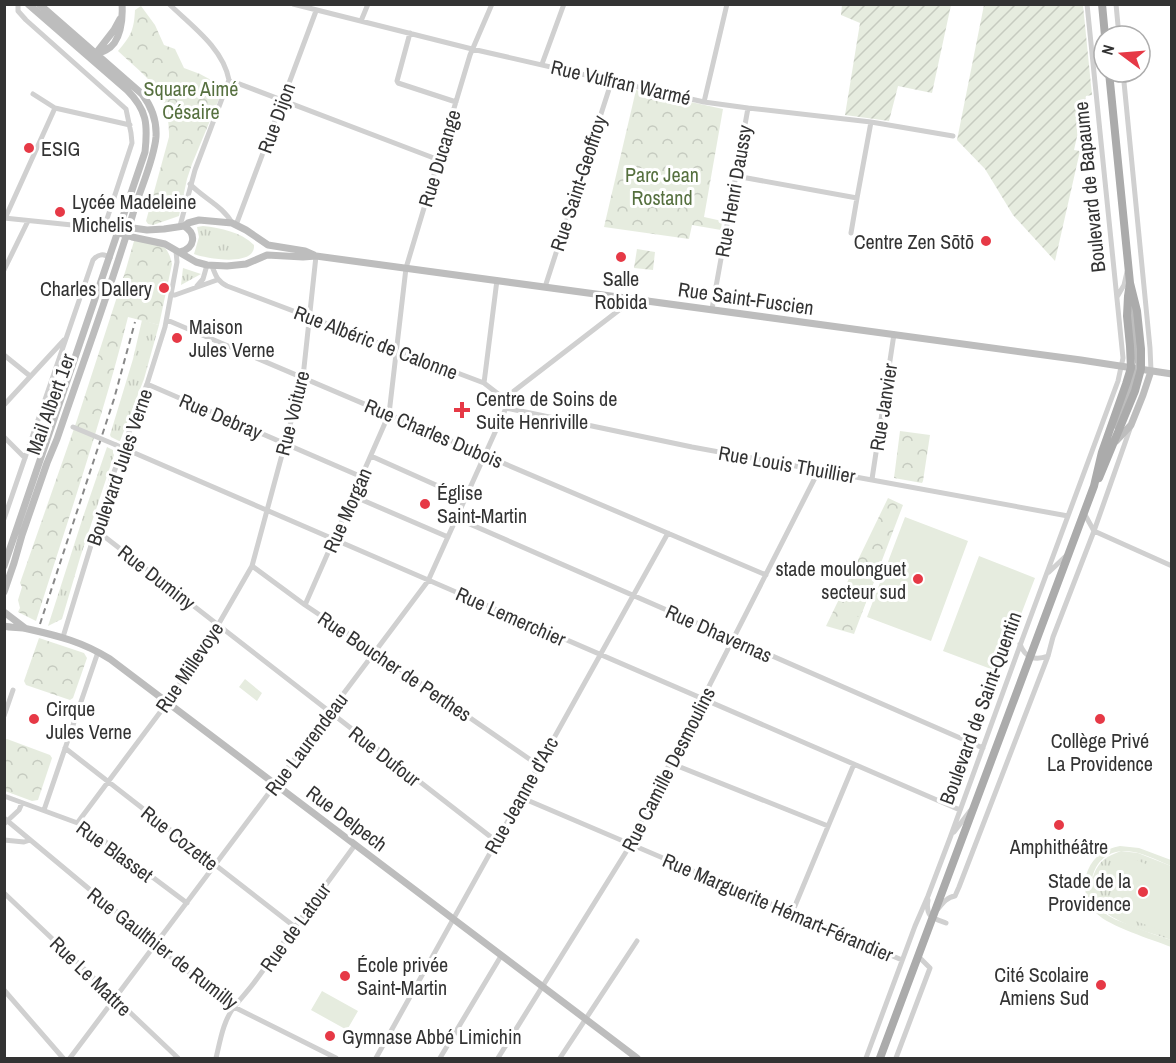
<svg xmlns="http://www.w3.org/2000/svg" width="1176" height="1063" font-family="'Archivo Narrow',sans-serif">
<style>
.grass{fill:url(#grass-tufts)}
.forest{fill:url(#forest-crowns)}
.garden{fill:url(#garden-furrows)}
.pitch{fill:#e6ecdf}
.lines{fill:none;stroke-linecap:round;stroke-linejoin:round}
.street{stroke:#d0d0d0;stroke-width:5}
.secondary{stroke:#bdbdbd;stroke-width:7}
.primary{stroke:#ababab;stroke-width:8}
.rail{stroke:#888;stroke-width:2;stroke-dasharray:6 4.5;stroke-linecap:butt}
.street-bridge{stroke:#d0d0d0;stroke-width:5}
.poi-dot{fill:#e63946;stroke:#fff;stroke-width:2}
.labels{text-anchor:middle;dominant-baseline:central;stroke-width:6;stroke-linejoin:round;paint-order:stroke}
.street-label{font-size:20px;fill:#333;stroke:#fff}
.park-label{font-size:20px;fill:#56703f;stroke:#fff}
.poi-label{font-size:20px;fill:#333;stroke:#fff;text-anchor:start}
</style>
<defs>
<pattern id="grass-tufts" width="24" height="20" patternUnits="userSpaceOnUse" patternTransform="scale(1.5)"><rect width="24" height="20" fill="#e6ecdf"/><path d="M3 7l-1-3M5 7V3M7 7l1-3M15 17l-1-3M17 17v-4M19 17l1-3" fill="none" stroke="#c6cbc0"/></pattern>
<pattern id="forest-crowns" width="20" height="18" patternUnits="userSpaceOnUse" patternTransform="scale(1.5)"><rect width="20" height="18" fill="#e6ecdf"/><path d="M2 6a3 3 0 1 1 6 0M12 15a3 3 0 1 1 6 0" fill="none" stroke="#c6cbc0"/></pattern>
<pattern id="garden-furrows" width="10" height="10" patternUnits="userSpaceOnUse" patternTransform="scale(1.5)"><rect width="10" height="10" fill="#e6ecdf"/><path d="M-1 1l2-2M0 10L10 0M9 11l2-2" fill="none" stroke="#c6cbc0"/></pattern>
</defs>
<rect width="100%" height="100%" fill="#fff"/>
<!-- grass -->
<path class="grass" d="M203,226C221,228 241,232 254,245C256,267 207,259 194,254L199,237L197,227Z
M183,268L201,274L181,285Z
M142,320L159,325L144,379L120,441H119L111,437L110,435L133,359Z
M107,447L113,450V453L114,455L80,558L62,619L48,626L83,517Z
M1121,851L1138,853L1171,866V940C1145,930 1076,916 1094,874C1099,861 1107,856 1121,851Z"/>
<!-- forest -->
<path class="forest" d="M141,6L155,25L164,45L175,49L184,68L200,74L224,87L192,164L187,179L179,216L153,225L148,224L146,221L169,137C170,92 148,79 118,51C131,36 134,30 135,10Z
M636,90L723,109L704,217L722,221L721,230L692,225L689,239L604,227Z
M134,241C156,242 167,240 172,264L159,325L128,317C102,420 68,520 36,621L18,612L20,608L18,600L22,587L20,583L77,420L126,269Z
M900,431L930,435L923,481L922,483L894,478Z
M888,498L903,505L854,634L826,626Z
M39,638L84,653L87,658L73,698L70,700L26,685L24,681Z
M7,739L50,755L52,758L38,800L32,801L5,791L4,740Z"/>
<!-- garden -->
<path class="garden" d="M842,5H951L932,93L898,86L889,121L845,115L860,23L841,15Z
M984,5H1083L1092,95L1086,96L1074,150L1080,151L1055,261L1013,215L985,169L957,140Z
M637,249L655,252L653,270L634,268Z"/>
<!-- pitch -->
<path class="pitch" d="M905,517L968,541L931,641L867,617Z
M979,556L1035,578L999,672L943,651Z
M873,557L880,558L875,572L877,574L860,617L843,610L860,567L871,571L869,569Z
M245,679L262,693L257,701L239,687Z
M1120,846L1139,848L1171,860V866C1156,860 1139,850 1122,851C1089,854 1082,895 1106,914C1114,920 1123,922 1132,926C1145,931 1158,936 1171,940V947C1151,939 1110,927 1096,913C1085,903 1082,883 1088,870C1094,856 1105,849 1120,846Z
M1127,857L1171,873V934L1108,911Z
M322,991L358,1011L347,1030L311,1010Z"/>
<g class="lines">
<!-- street -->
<path class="street" d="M18,4V11L26,20L126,109L131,133L132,143L104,228
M169,4C192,26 223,48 229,80L195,170L180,226
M293,4L472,49L704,102L748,108L871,122L953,136
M1116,4L1119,36
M361,21L368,4
M410,33L397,81L398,83L456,102
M542,64L564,4
M1123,72L1150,348L1151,371
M229,80L439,160
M33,94L55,108L130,125
M704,102L727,4
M736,176L857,198L871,122
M190,184C203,198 223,206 232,223
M4,218L111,229L120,227
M6,218L7,214L55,108
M236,225L316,11
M851,233L857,198
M4,270L28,221
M197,286L203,279L207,265
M545,287L612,80
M172,295H175L217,280
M1117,297L1124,285L1127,272
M712,309L748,108
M167,320L766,575
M4,355L30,376
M484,383L497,280
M147,384L362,477
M506,400L514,391L627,304L630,298
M4,405L64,340
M506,408L692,447L1068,516
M4,437L25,458
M116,445L960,810
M371,456L465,498
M872,479L894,334
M353,496L448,537
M1084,513L1094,531L1172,566
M456,518L983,748
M4,519L93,260C98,254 104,253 110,258
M96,530L496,841
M252,566L305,605L375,652L538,765
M1049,572L1068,554
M305,605L389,414L406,268L470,55L492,4
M63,637L111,480L147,384L165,327L177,262L176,251
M1020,644C1025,658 1035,661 1048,656
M4,716L13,690
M65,748L295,927
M670,763L828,826
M4,796L83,825L187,903
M520,797L902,960
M44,810L98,652
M4,818L226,1003L336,1058
M78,822L167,703L218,625L252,566L303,377L316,256
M4,824L19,810L22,803
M954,832L970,811
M4,840L24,842L30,840
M4,893L178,1058
M928,900C925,917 933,918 946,923
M937,910C942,904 947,897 955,896L959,887L1048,656L1053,637L1094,531L1131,426
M792,913L854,764
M4,990L63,1058
M70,1058L428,581L506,408V400L484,383L227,286C217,281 216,276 212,266
M216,1058C220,1042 223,1021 234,1007C241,998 249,990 256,980L355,845
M376,1058L668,533
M440,1058L501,956
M498,1058L631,844L670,763L819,470
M560,1058L637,941
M866,1058L915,926L928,896L950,838L1022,640L1118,381L1123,358L1087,4
M896,1058L930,968L919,957"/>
<!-- secondary -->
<path class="secondary" d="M97,52L114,30L120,19
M97,53C100,52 103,52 106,50C121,43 123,19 122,4
M126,227L147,230L164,229L184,226L188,223L199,220L232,223L246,230L268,245L305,251L314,255
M119,233L132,237L165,244L196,262L207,265L227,266L246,264L267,255L303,257L316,256L1081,360L1172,374
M180,252C195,248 197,234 184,226
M1129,301C1135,322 1132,346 1140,367
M1117,426L1134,377L1131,368
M1116,441L1131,425L1143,395L1151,371
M4,566L145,152C148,124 147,110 127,90L28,4
M4,592L14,563L22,535L47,463L57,439C83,362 112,285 135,207C142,185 154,159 156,137C157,120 152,107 142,94L39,4
M4,612L25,628
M4,626C12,628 20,627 28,629C59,636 83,642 110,659L637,1058"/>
<!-- primary -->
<path class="primary" d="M1102,4L1105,36
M1099,478L1135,391L1141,369V349L1137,311L1130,283L1109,72
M880,1058L1094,486L1102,452L1126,384L1131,368L1130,346L1127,316L1128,296L1130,283"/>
<!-- rail -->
<path class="rail" d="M40,624L114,399L135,322"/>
<!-- street-bridge -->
<path class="street-bridge" d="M73,427L116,445"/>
</g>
<!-- markers -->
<g class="poi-dot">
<circle cx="29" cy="148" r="6"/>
<circle cx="60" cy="212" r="6"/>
<circle cx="986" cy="241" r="6"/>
<circle cx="621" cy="257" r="6"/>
<circle cx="164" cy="288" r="6"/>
<circle cx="177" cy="338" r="6"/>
<path d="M459 401h6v6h6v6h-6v6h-6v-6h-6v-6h6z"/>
<circle cx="425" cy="504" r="6"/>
<circle cx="918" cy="579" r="6"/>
<circle cx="34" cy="719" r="6"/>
<circle cx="1100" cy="719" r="6"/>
<circle cx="1059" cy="825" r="6"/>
<circle cx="1143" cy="892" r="6"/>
<circle cx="345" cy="976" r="6"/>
<circle cx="1101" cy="985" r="6"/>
<circle cx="330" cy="1036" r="6"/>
</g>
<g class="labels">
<!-- street labels -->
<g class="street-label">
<text transform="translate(621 82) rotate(13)">Rue Vulfran Warmé</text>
<text transform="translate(276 118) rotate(-70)">Rue Dijon</text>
<text transform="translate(439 158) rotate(-73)">Rue Ducange</text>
<text transform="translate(578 183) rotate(-72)">Rue Saint-Geoffroy</text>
<text transform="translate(1089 187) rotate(-96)">Boulevard de Bapaume</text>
<text transform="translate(733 191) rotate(-80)">Rue Henri Daussy</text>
<text transform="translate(746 298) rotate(8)">Rue Saint-Fuscien</text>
<text transform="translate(376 342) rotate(21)">Rue Albéric de Calonne</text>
<text transform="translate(50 404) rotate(-70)">Mail Albert 1er</text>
<text transform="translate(883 407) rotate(-81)">Rue Janvier</text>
<text transform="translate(292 413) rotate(-76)">Rue Voiture</text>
<text transform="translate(221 416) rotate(23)">Rue Debray</text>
<text transform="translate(434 433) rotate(23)">Rue Charles Dubois</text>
<text transform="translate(787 464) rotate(10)">Rue Louis Thuillier</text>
<text transform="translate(119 467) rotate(-71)">Boulevard Jules Verne</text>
<text transform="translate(347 510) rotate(-66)">Rue Morgan</text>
<text transform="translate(157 577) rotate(38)">Rue Duminy</text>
<text transform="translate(511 616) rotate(24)">Rue Lemerchier</text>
<text transform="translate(719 633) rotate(24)">Rue Dhavernas</text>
<text transform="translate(395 666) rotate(34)">Rue Boucher de Perthes</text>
<text transform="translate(189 667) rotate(-56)">Rue Millevoye</text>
<text transform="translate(980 708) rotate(-70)">Boulevard de Saint-Quentin</text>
<text transform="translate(306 744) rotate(-53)">Rue Laurendeau</text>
<text transform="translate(385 756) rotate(38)">Rue Dufour</text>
<text transform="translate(668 769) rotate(-63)">Rue Camille Desmoulins</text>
<text transform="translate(521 795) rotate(-61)">Rue Jeanne d'Arc</text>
<text transform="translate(347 818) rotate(37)">Rue Delpech</text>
<text transform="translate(180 838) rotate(38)">Rue Cozette</text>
<text transform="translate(115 851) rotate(36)">Rue Blasset</text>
<text transform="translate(778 907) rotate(23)">Rue Marguerite Hémart-Férandier</text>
<text transform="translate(295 927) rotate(-54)">Rue de Latour</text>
<text transform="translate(163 948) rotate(38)">Rue Gaulthier de Rumilly</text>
<text transform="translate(91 976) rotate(44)">Rue Le Mattre</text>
</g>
<!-- park labels -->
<g class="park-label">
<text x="191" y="88">Square Aimé<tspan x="191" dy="23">Césaire</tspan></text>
<text x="662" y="174">Parc Jean<tspan x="662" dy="23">Rostand</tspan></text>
</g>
<!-- poi labels -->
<g class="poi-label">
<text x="41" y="148">ESIG</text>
<text x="72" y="201">Lycée Madeleine<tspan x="72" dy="23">Michelis</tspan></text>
<text x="974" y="241" text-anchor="end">Centre Zen Sōtō</text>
<text x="621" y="278" text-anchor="middle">Salle<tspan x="621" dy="23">Robida</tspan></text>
<text x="152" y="288" text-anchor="end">Charles Dallery</text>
<text x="189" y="326">Maison<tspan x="189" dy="23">Jules Verne</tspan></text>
<text x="476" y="398">Centre de Soins de<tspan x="476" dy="23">Suite Henriville</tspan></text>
<text x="437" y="492">Église<tspan x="437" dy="23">Saint-Martin</tspan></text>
<text x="906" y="568" text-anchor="end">stade moulonguet<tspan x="906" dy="23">secteur sud</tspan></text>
<text x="46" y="708">Cirque<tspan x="46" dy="23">Jules Verne</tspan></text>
<text x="1100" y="740" text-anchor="middle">Collège Privé<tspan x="1100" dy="23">La Providence</tspan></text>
<text x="1059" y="846" text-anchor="middle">Amphithéâtre</text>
<text x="1131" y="880" text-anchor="end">Stade de la<tspan x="1131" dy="23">Providence</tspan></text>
<text x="357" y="964">École privée<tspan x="357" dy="23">Saint-Martin</tspan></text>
<text x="1089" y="974" text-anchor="end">Cité Scolaire<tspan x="1089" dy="23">Amiens Sud</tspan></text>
<text x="342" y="1036">Gymnase Abbé Limichin</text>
</g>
</g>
<!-- border -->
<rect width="1176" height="1063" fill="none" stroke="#333333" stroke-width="12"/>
<!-- north arrow -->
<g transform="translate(1122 54) rotate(286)"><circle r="28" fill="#ffffff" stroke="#adadad" stroke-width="1.5"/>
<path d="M0-4.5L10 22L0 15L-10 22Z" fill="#e63946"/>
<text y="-9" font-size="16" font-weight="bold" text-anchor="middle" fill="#333333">N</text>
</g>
</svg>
